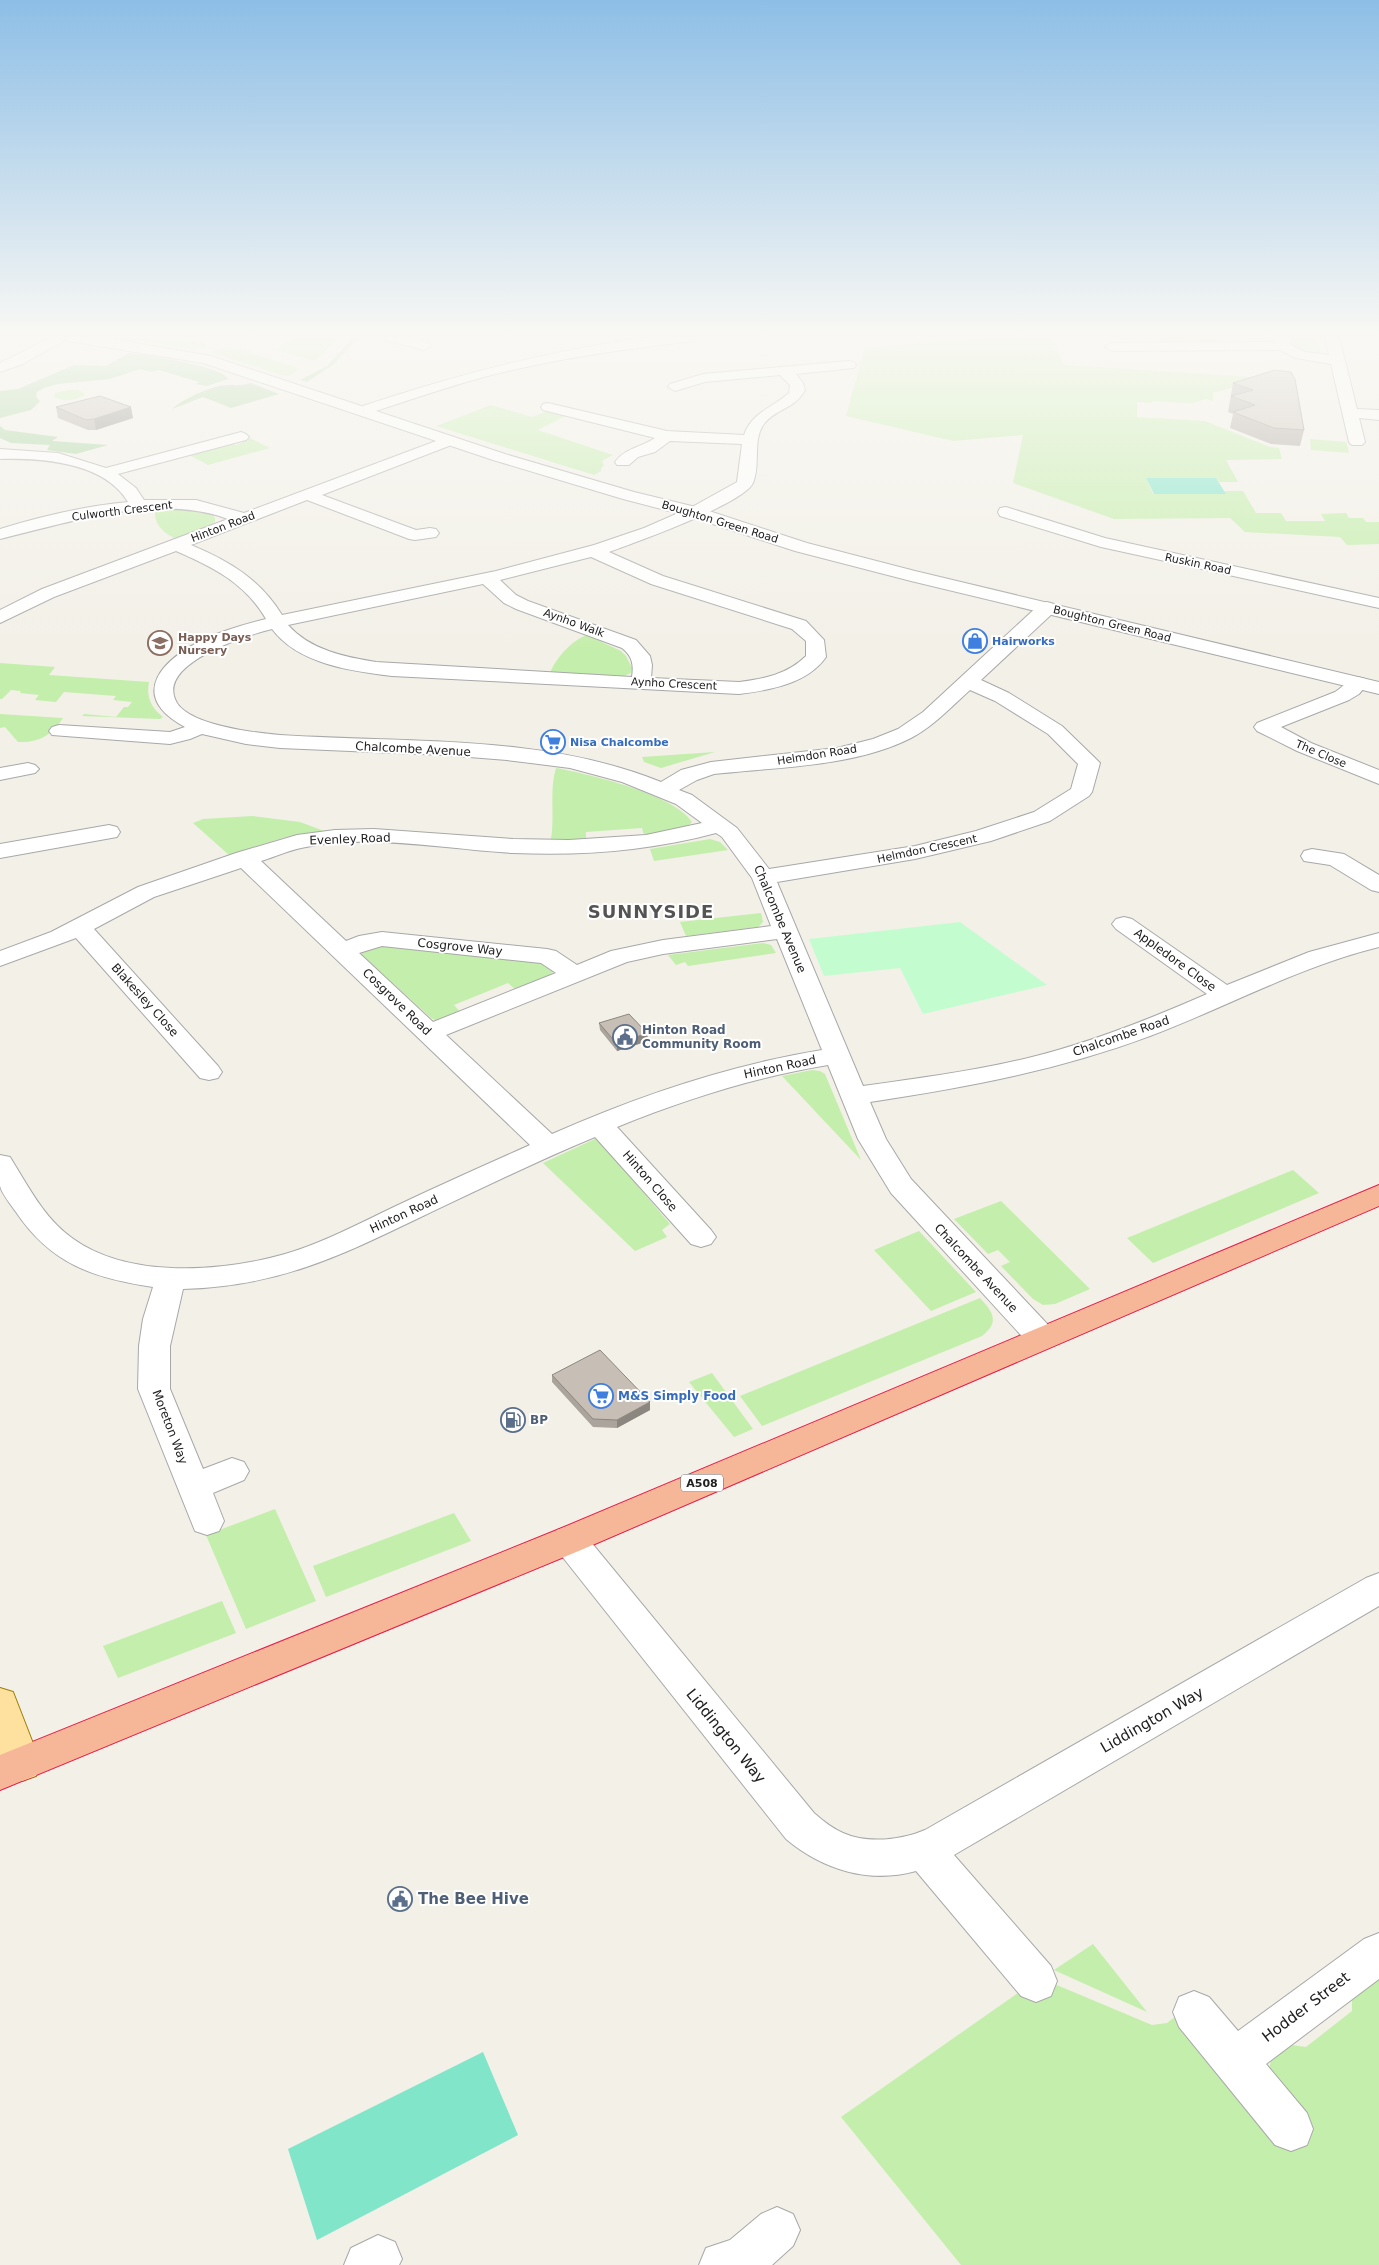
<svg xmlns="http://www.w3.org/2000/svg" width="1379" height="2265" font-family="'DejaVu Sans',sans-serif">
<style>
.grass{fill:#c4eeab}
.forest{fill:#a4d39a}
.park{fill:#c3fdcf}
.pitch{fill:#81e5ca}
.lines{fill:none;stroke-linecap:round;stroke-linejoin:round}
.minor-casing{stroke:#a8a8a8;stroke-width:2}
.tertiary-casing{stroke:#a8a8a8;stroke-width:2}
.primary-casing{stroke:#9e7d00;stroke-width:2}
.trunk-casing{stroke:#e61e4b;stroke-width:2}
.minor{fill:#fff;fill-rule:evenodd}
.tertiary{fill:#fff;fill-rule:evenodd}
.primary{fill:#ffe19f;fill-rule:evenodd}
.trunk{fill:#f6b698;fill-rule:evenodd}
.wall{fill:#aba49d}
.shaded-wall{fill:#8b867f}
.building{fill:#c7bfb6;stroke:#8b867f}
.labels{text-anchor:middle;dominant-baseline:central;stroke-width:4;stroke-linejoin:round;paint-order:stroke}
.far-street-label{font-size:11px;fill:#212121;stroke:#fff}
.far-education-label{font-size:11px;font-weight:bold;fill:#785e54;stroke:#fff;text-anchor:start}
.far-shop-label{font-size:11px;font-weight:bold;fill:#366cbe;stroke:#fff;text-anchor:start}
.shield{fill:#fff;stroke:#646464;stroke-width:1}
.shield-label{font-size:11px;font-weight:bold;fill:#212121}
.street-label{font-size:12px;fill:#212121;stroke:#fff}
.service-label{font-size:12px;font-weight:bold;fill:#4e5e75;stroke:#fff;text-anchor:start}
.shop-label{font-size:12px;font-weight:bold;fill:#366cbe;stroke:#fff;text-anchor:start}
.near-street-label{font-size:15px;fill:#212121;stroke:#fff}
.near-service-label{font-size:15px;font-weight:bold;fill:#4e5e75;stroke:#fff;text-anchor:start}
.district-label{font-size:18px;font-weight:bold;letter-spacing:1px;fill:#545454;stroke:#fff}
</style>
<rect width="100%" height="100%" fill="#f2f0e7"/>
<!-- grass -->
<path class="grass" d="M114,337L204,343L207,347L196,349Z
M300,337H339L315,361L279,351L281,345Z
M994,337H1052L1064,365L1267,378L1213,393V401L1206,399L1192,403L1153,401L1151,403L1137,402V417L1205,421L1270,447L1279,448L1282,459L1226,460L1238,482H1219L1216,478H1146L1153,494L1225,493L1224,491H1243L1256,513H1281L1286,521H1325L1321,514L1346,513L1349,518H1363L1366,522H1379V544L1347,545L1340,537L1245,532L1230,518L1114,519L1013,483L1023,435L953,441L846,416L865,348Z
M1161,337L1216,338L1222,345H1161Z
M1294,337H1326V340L1317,338L1320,352L1330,355L1306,354L1289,345V341Z
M224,348L248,350L250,353L295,367L297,371L289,376L282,375L210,352Z
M69,390H78L85,394C77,401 63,402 54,397L55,393Z
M491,405L532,417L547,411L565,416L538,430L613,455L602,461L604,465L601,468V471L594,475L436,426Z
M248,437L270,448L208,465L187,454L230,444L236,445L242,443V441Z
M1310,439L1346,442L1349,453L1311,450Z
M175,509L211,514L215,517V522L209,526L176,539C164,534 152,523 156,510Z
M587,635L621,651L626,656L632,668L631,673L624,676L550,673C556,658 572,640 587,635Z
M0,663L55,667L49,675L149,682C146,697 151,708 163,717L160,719L82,716L84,714L116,717L124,707H128L132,702L113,700L116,696L64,692L56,702L35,700L39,695L20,693L21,691L11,690L2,699H0Z
M0,714L63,718C52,735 39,743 18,742L5,727L0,728Z
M715,752L661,768L644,762L642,757Z
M556,768C588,774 674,794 692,822L687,827L644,835L642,828L586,832V839H551C555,815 549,791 556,768Z
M253,816L300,822L324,831L286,837L229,855L193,823L203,819Z
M710,839L720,842L728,850L654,861L650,849Z
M761,913L763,922L758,927L686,936L680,922Z
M763,943L771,945L776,953L688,966L685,962L676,965L668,955Z
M370,945L540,961L555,970L547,978L517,991L508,983L454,1005L462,1014L437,1021L431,1018L362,955L360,952Z
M812,1070L820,1071L825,1074L861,1160L782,1076Z
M597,1138L670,1224L662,1230L667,1237L635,1251L543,1163Z
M1293,1170L1319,1193L1153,1263L1127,1238Z
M1001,1201L1090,1289L1055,1304L1043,1305L1033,1299L1001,1266L1010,1262L998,1250L988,1254L954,1219Z
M919,1231L976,1292L931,1311L874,1250Z
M980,1298C993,1312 1000,1322 982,1336L762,1426L740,1396Z
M712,1373L753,1429L734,1437L689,1382Z
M275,1509L316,1601L246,1629L206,1535Z
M454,1513L471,1541L326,1597L313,1566Z
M222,1601L236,1633L118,1678L103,1646Z
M1093,1944L1147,2012L1054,1970Z
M1379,1973V2265H961L841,2117L1045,1974L1052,1983L1152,2025L1167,2023L1180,2013L1269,2070L1272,2055L1291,2045L1306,2047L1352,2011V1993Z"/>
<!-- forest -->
<path class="forest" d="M354,337H359L334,364L307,382L300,380L327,366Z
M129,353C145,355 223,366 228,379L207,386L196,384L199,382L159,370L151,372L140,369L110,379L58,384L44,388L37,392L36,397L40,401L31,410L0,418V391L18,389L74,365L106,366Z
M251,383L279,394L231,408L203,397L172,409C183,399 213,385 228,385C237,385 241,386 251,383Z
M0,426L5,430L58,437L52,441L108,445L76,454L47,450L50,445L11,443L0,438Z"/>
<!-- park -->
<path class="park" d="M960,922L1047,985L923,1014L900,968L824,976L809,939Z"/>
<!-- pitch -->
<path class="pitch" d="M1146,478H1216L1226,494H1154Z
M483,2052L518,2135L317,2240L288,2149Z"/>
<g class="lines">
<defs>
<path id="minor" d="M52,337H70L23,364L0,372V363Z
M383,337H408L429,343L431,346L424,350L385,340Z
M652,337H701L694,341C623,349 552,359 484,377C444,388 406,401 367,414H357L354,411L357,408C455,375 550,350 652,337Z
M1278,337H1293L1289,344L1304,352L1329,355L1325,337H1339L1357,409L1379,410V420L1359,418L1365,442L1362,445H1352L1349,442L1331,364L1296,358L1280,350L1112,351L1105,347L1112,343L1276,342Z
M849,361L854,362L856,365L854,368L796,374L803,383L805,390C795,409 775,409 764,424C752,440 761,464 753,483C743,504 634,543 609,552L663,576L806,621L824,640L826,657C807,684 770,690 739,694L392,676C351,671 298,664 272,629C248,635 160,662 175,699C184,725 256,733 280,735C404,743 544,734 661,782L681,770L711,762L837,748L873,739L898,729L923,712L1040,604L1047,602L1054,604L1056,608L1054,612L981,680L1009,693L1062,726L1096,759L1100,763L1092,792L1089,796L1050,821L991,841L915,859L777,882L863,1086C920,1078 976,1071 1032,1057C1092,1042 1150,1019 1207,994L1116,929L1112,924L1116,919L1124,917L1132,919L1227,985L1309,952L1379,933V947C1298,967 1227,1007 1150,1036C1056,1071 968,1087 870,1102L886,1139L911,1179L1052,1329L1057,1337L1052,1345L1041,1348L1030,1345L891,1193L858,1139L828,1065C755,1077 686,1099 617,1127L711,1230L716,1237L711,1244L701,1247L691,1244L595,1137C537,1161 480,1189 423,1216C338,1257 279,1286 183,1289L170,1346V1389L203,1469L232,1458L244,1462L249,1471L244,1480L213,1493L224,1521L219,1531L207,1535L195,1531L138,1389L139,1346L143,1319L153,1287C93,1278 51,1264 16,1212C11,1205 2,1194 0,1186C0,1176 0,1165 0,1155L10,1157C28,1186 44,1218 72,1238C128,1279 221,1272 285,1254C323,1243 360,1223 396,1206C440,1185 485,1165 530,1145L241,868L154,897L94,929L218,1066L222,1072L218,1078L209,1080L200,1078L76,938L0,966V951L51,932L138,887L236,853L297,835L335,830L374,829L513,839L569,840L646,835L702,823L676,804L622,782L570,768L507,760L444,755L280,748L246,744L202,734L190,739L170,744L52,735L49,731L52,727L59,725L170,732L185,727C126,695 163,658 207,638C225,630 246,624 266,619C245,583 213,567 176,551L54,597L0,623V610L42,589L228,519C157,493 71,522 0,539V529C42,516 85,506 128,502C104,462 42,458 0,459V449L58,453L106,468L241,432L246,434L249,437L246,440L118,474L136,488L144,500H196L244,513L444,438H454L457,441L454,444L322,495L416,530L430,528L436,529L439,533L436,537L415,540L409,539L307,500L191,545C229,561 260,579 282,615L496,571L594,545L644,528L692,507L737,482L742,444L670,441L655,452L638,457L629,465H617L615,462C625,448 642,447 655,438L543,410L541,407L543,404L548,403L667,431L744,435C752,412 772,408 789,393L790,385L780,375L705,382L675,391L668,387L670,384L703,374ZM591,557L651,584L792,629L806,641V656C788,674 764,679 739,682L651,678L652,665L650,656L636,640L528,601L516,595L500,580ZM483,584L504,603L516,609L622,648C632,656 634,664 632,677L376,662C345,657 310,650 288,625ZM970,690L995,701L1048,734L1078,764L1071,789L1034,812L976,831L915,846L769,869L737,828L692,795L679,790L697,780L714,774C777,767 854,767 911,738C934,726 952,706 970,690ZM716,833L722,837L752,878L771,926L663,940L611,951L577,965L556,951L547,949L382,932L359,936L346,941L261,861C274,857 287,851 301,848C367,833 445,849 513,853C581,856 649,851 716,833ZM777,939L822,1050C729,1065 638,1096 552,1134L446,1035L627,962L663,954ZM382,946L541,963L556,973L433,1022L359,953Z
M1006,507L1105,538L1379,598V608L1101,547L1000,516L998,512L1000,508Z
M1358,677L1365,679L1368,683L1359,694L1349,700L1281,727L1311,743L1379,770V784L1297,751L1257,731L1254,727L1257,723L1335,692C1343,687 1349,679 1358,677Z
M28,763L35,765L39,769L35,773L0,780V768Z
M109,825L117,827L120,832L117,837L0,858V844Z
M1312,849L1344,854L1379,875V892L1371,890L1330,865L1304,861L1301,856L1304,851Z
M569,1526L581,1530L814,1813C823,1821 832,1828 843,1833C867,1844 902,1840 925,1830L1366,1578L1379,1573V1606L954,1855L1051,1966L1057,1981L1051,1996L1036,2002L1021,1996L916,1871C869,1884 823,1870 786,1839L557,1550L552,1540L557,1530Z
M1379,1933V1979L1266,2064L1307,2113L1313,2129L1307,2145L1291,2151L1275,2145L1179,2027L1173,2012L1179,1997L1194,1991L1209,1997L1238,2031L1364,1939Z
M777,2207L793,2214L800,2230L793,2246L772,2265H699L706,2248L730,2240L761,2214Z
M378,2235L395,2242L402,2259L399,2265H344L351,2248Z"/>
<path id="tertiary" d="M61,337H100L211,356L505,454L634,492L700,508L807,543L915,571L1379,682V694L911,581L795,551L688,516L623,499L493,460L203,363L68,341Z"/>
<path id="primary" d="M0,1688L13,1692L41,1764L36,1776L22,1781L8,1776L0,1756Z"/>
<path id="trunk" d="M1379,1185V1206L581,1550L0,1790V1755L557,1530Z"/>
</defs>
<!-- minor casing -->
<use href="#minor" class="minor-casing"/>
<!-- tertiary casing -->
<use href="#tertiary" class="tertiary-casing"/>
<!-- primary casing -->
<use href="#primary" class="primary-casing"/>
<!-- trunk casing -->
<use href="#trunk" class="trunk-casing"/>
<!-- minor -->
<use href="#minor" class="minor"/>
<!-- tertiary -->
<use href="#tertiary" class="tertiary"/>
<!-- primary -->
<use href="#primary" class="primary"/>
<!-- trunk -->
<use href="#trunk" class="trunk"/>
</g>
<!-- wall -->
<path class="wall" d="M1275,370L1304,430L1300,446L1271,444L1230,428L1233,414L1228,412L1233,383Z
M56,407L133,418L96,430H88L58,418Z
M599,1023L647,1033L648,1041L617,1051L600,1030Z
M552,1375L650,1402V1410L617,1428L593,1427L552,1382Z"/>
<!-- shaded-wall -->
<path class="shaded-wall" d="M131,407L133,418L96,430L94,419Z
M647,1033L648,1041L617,1051V1044Z
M650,1402V1410L617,1428V1420Z"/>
<!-- building -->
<path class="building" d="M1275,370L1291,372L1295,379L1304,430L1274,428L1233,412L1255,405L1231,396L1253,390L1233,383Z
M100,396L131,407L94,419L86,420L56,407Z
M629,1014L647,1033L617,1044L599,1023Z
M600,1350L650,1402L617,1420L593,1419L552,1375Z"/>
<!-- sky -->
<linearGradient id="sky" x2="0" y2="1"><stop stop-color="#8dbee6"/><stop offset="0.51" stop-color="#f9f8f4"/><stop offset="1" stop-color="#f9f8f4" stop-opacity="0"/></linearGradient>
<rect width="1379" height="655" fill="url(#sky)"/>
<!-- icons -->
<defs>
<symbol id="shop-ring" viewBox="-11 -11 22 22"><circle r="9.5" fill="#fff" stroke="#3f7fe0" stroke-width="1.5"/><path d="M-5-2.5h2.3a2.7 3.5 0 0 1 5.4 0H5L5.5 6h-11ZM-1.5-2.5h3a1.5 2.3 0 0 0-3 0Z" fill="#3f7fe0"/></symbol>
<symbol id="school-ring" viewBox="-11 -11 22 22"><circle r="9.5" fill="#fff" stroke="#8d6e63" stroke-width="1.5"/><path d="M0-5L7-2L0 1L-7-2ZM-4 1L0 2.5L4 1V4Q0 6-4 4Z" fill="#8d6e63"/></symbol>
<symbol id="supermarket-ring" viewBox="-11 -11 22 22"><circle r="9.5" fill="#fff" stroke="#3f7fe0" stroke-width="1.5"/><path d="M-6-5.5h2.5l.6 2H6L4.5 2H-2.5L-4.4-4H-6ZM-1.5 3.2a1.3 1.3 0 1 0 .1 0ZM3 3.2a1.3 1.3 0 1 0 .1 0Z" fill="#3f7fe0"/></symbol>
<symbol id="civic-ring" viewBox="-11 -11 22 22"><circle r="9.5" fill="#fff" stroke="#5c6f8a" stroke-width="1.5"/><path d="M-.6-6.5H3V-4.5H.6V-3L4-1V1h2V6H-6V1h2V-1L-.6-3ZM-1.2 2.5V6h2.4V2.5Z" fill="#5c6f8a"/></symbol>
<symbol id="fuel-ring" viewBox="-11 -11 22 22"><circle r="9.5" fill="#fff" stroke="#5c6f8a" stroke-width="1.5"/><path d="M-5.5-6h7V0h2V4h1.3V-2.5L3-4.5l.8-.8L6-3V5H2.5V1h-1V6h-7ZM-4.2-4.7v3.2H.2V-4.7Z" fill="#5c6f8a"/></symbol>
</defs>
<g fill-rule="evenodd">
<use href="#shop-ring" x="961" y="627" width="28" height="28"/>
<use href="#school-ring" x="146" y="629" width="28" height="28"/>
<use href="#supermarket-ring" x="539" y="728" width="28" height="28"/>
<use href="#civic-ring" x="611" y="1023" width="28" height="28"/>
<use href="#supermarket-ring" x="587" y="1382" width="28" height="28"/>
<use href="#fuel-ring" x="499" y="1406" width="28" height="28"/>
<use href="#civic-ring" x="386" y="1885" width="28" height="28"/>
</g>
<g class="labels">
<!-- far-street labels -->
<g class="far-street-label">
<text transform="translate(122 511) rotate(-7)">Culworth Crescent</text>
<text transform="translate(720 522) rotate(17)">Boughton Green Road</text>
<text transform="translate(223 527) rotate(-21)">Hinton Road</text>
<text transform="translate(1198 564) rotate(12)">Ruskin Road</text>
<text transform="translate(574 623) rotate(20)">Aynho Walk</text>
<text transform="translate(1112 624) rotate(14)">Boughton Green Road</text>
<text transform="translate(674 684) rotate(3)">Aynho Crescent</text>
<text transform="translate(1321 754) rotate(23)">The Close</text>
<text transform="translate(817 755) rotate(-9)">Helmdon Road</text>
<text transform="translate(927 849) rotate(-12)">Helmdon Crescent</text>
</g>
<!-- far-education labels -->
<g class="far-education-label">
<text x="178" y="637">Happy Days<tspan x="178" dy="13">Nursery</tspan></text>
</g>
<!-- far-shop labels -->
<g class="far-shop-label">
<text x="992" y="641">Hairworks</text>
<text x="570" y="742">Nisa Chalcombe</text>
</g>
<!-- shield labels -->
<rect class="shield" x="681" y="1474.5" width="42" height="17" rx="4"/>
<g class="shield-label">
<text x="702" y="1483">A508</text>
</g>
<!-- street labels -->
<g class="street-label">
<text transform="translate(413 749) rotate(3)">Chalcombe Avenue</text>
<text transform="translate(350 839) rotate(-2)">Evenley Road</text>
<text transform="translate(780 919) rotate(67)">Chalcombe Avenue</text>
<text transform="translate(460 947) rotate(6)">Cosgrove Way</text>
<text transform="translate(1175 960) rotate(36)">Appledore Close</text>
<text transform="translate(145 1000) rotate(48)">Blakesley Close</text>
<text transform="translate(397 1002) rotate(44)">Cosgrove Road</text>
<text transform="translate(1121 1036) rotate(-19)">Chalcombe Road</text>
<text transform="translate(780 1067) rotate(-12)">Hinton Road</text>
<text transform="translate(650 1181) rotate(49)">Hinton Close</text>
<text transform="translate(404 1214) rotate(-25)">Hinton Road</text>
<text transform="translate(976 1268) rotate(47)">Chalcombe Avenue</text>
<text transform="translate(170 1427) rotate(69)">Moreton Way</text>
</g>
<!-- service labels -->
<g class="service-label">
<text x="642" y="1030">Hinton Road<tspan x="642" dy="14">Community Room</tspan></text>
<text x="530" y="1420">BP</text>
</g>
<!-- shop labels -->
<g class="shop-label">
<text x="618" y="1396">M&amp;S Simply Food</text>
</g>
<!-- near-street labels -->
<g class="near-street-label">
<text transform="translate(1152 1720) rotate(-30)">Liddington Way</text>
<text transform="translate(726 1736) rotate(51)">Liddington Way</text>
<text transform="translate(1306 2007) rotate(-37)">Hodder Street</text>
</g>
<!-- near-service labels -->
<g class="near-service-label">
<text x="418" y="1899">The Bee Hive</text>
</g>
<!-- district labels -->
<g class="district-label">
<text x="651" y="911">SUNNYSIDE</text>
</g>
</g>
</svg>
